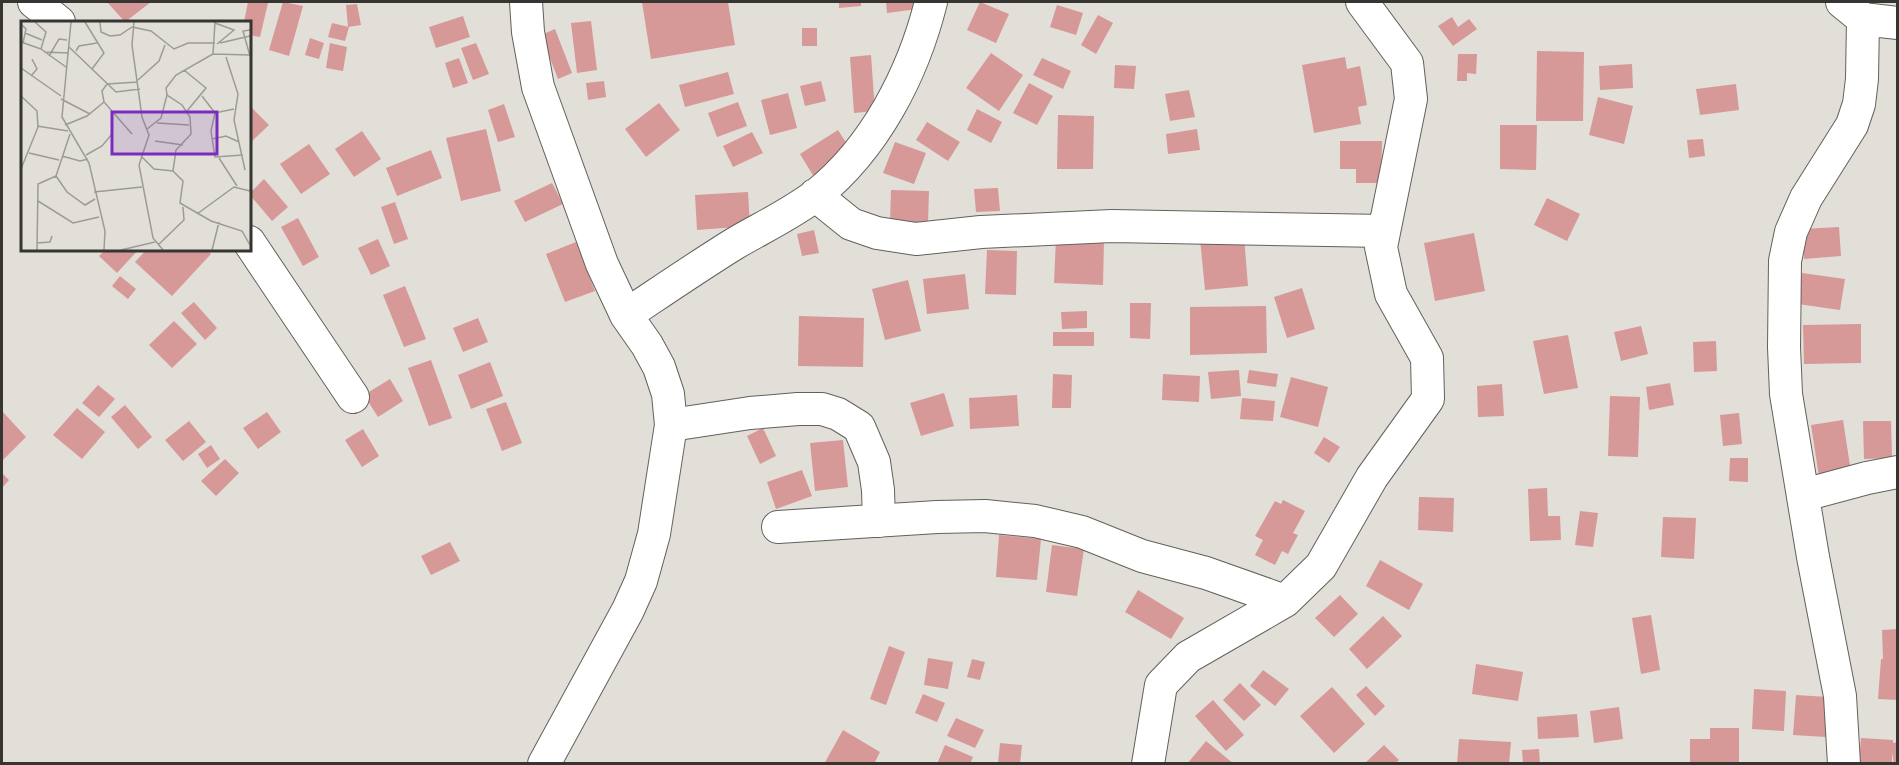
<svg xmlns="http://www.w3.org/2000/svg" width="1899" height="765" font-family="Figtree,sans-serif">
<style>
.building{fill:#d69997}
.lines{fill:none;stroke-linecap:round;stroke-linejoin:round}
.minor-casing{stroke:#63615c;stroke-width:34}
.minor{stroke:#fff;stroke-width:32}
.inset-road{fill:none;stroke:#9d9b96;stroke-width:1.5}
.view{fill:#7b2cbf;fill-opacity:0.15;stroke:#7b2cbf;stroke-width:3}
.inset-edge{fill:none;stroke:#363532;stroke-width:3}
</style>
<rect width="100%" height="100%" fill="#e1dfd8"/>
<!-- building -->
<path class="building" d="M107,2H151L125,22Z
M248,2L268,3L260,37L249,35V22H244Z
M283,2L303,6L289,56L269,50Z
M642,2H728L735,45L651,59Z
M839,2H861V6L839,8Z
M886,2H924L925,8L887,13Z
M980,2L1009,14L996,43L967,30Z
M357,4L361,25L348,27L346,5Z
M1057,5L1083,13L1076,35L1050,27Z
M1098,15L1113,23L1096,54L1081,45Z
M463,16L470,37L436,48L429,27Z
M1452,17L1458,27L1469,19L1477,29L1453,46L1438,26Z
M591,21L597,70L577,73L571,23Z
M332,23L349,27L345,41L328,37Z
M802,28H817V46H802Z
M555,29L572,73L558,79L541,35Z
M310,38L324,43L319,59L305,55Z
M330,43L347,47L343,71L326,68Z
M476,43L489,74L473,80L461,48Z
M1537,51L1584,52L1583,121H1536Z
M991,53L1023,75L999,111L966,88Z
M1458,54H1477L1476,74L1467,73V81H1457Z
M871,55L875,111L854,113L850,57Z
M1345,57L1347,69L1360,66L1367,105L1358,107L1361,124L1314,133L1302,65Z
M459,58L468,83L453,88L445,63Z
M1042,58L1071,71L1063,89L1033,75Z
M1632,64L1633,88L1600,90L1599,66Z
M1115,65L1136,66L1134,89L1114,88Z
M728,72L734,94L685,107L679,85Z
M604,81L606,97L588,100L586,83Z
M821,81L826,101L805,106L800,86Z
M1029,83L1053,96L1037,125L1013,113Z
M1736,84L1739,110L1700,115L1696,89Z
M1189,90L1195,117L1170,121L1165,94Z
M788,93L797,128L770,135L761,100Z
M1598,97L1633,106L1624,144L1589,135Z
M738,102L747,126L717,137L708,113Z
M659,103L680,130L646,157L625,129Z
M504,104L515,137L498,142L488,110Z
M249,105L269,125L249,144Z
M977,109L1002,122L991,143L967,130Z
M1058,115L1094,116L1093,169H1057Z
M927,122L960,142L948,161L916,140Z
M1500,125H1537L1536,170L1500,169Z
M486,129L501,191L461,201L446,138Z
M1197,129L1200,150L1168,154L1166,134Z
M838,130L852,152L814,177L800,154Z
M362,131L381,159L354,177L335,149Z
M752,132L763,153L733,167L723,146Z
M1703,139L1705,156L1689,158L1687,140Z
M1340,141H1382L1381,183H1356V169H1340Z
M895,142L926,153L914,184L883,173Z
M309,144L330,174L301,194L280,164Z
M431,150L442,178L397,196L386,168Z
M264,179L288,207L272,221L249,194Z
M552,183L563,204L525,222L514,201Z
M998,188L1000,211L976,212L974,189Z
M891,190L929,191L928,224L890,223Z
M748,192L750,226L697,230L695,195Z
M1547,198L1580,214L1567,241L1534,225Z
M395,202L408,239L394,244L381,207Z
M298,218L319,257L303,266L281,227Z
M1839,227L1841,256L1804,259L1802,229Z
M814,230L819,253L802,256L797,234Z
M1474,233L1485,291L1435,301L1424,243Z
M1244,236L1248,286L1205,290L1200,239Z
M1056,238L1104,240L1103,285L1054,283Z
M378,239L390,266L371,275L358,248Z
M576,242L595,291L565,302L546,254Z
M106,249H139L117,273L99,256Z
M147,249H205L211,254L172,296L135,262Z
M987,250L1017,251L1016,295L985,294Z
M1802,273L1845,279L1840,310L1798,304Z
M965,274L969,309L927,314L923,279Z
M120,276L136,289L128,299L112,286Z
M908,280L921,331L885,340L872,289Z
M405,286L426,339L404,347L383,295Z
M1302,288L1315,329L1287,338L1274,297Z
M194,302L217,328L205,340L181,313Z
M1130,303H1151L1150,339L1130,338Z
M1266,306L1267,353L1190,355V307Z
M1087,311V328L1062,329L1061,312Z
M799,316L864,318L863,367L798,366Z
M478,318L488,342L463,352L453,328Z
M174,321L197,344L172,368L149,345Z
M1861,324V363L1804,364L1803,325Z
M1641,326L1648,354L1621,361L1614,332Z
M1053,332H1094V346H1053Z
M1568,335L1578,388L1544,394L1533,341Z
M1716,341L1717,371L1694,372L1693,342Z
M431,360L452,418L429,426L408,368Z
M490,362L503,396L471,409L458,375Z
M1239,370L1241,396L1211,399L1208,372Z
M1249,370L1278,374L1276,387L1247,383Z
M1053,374L1072,375L1071,408H1052Z
M1163,374L1200,376L1199,402L1162,400Z
M1291,377L1328,387L1318,427L1280,417Z
M390,379L403,401L378,417L364,395Z
M1670,383L1674,405L1649,410L1646,387Z
M1502,384L1504,416L1478,417L1477,386Z
M98,385L115,399L99,417L82,403Z
M944,393L954,426L921,436L910,403Z
M1017,395L1019,426L970,429L969,398Z
M1610,396L1640,397L1638,457L1608,456Z
M1242,398L1275,401L1273,421L1240,419Z
M506,402L522,443L502,451L486,409Z
M125,405L152,437L138,449L111,417Z
M77,408L105,432L82,459L53,435Z
M2,411L26,437L2,461Z
M267,412L281,432L258,449L243,428Z
M1739,413L1742,444L1723,446L1720,415Z
M1843,420L1851,472L1819,477L1811,425Z
M189,421L206,442L183,461L165,440Z
M1863,421H1891L1892,458L1864,459Z
M763,428L776,456L760,464L747,436Z
M363,429L379,456L362,467L345,440Z
M1324,437L1340,447L1329,463L1314,453Z
M843,440L848,487L815,491L810,443Z
M211,445L220,459L207,468L198,454Z
M1730,458H1748V482L1729,481Z
M225,459L239,473L216,496L201,481Z
M802,470L812,496L776,509L767,482Z
M2,473L9,480L2,488Z
M1547,488L1548,516H1560L1561,540L1530,541L1528,489Z
M1419,497L1454,498L1453,532L1418,530Z
M1283,500L1305,511L1293,533L1298,535L1288,554L1282,551L1275,565L1255,555L1263,540L1255,536L1275,501L1281,504Z
M1580,511L1598,513L1593,547L1575,545Z
M1663,517L1696,518L1694,559L1661,557Z
M999,535L1041,539L1037,580L996,577Z
M450,542L460,561L431,575L421,556Z
M1052,545L1084,549L1077,596L1046,592Z
M1380,560L1423,584L1409,610L1366,586Z
M1138,590L1184,618L1171,639L1125,612Z
M1340,595L1358,614L1334,637L1315,618Z
M1651,615L1660,670L1641,674L1632,618Z
M1383,616L1402,636L1367,669L1349,649Z
M1898,629V700L1878,699L1881,659H1883L1882,630Z
M889,646L905,652L886,705L870,699Z
M928,658L953,662L948,689L924,685Z
M972,659L985,662L980,680L967,677Z
M1476,664L1523,672L1518,701L1472,694Z
M1263,670L1289,689L1275,706L1250,686Z
M1240,683L1261,705L1244,721L1223,700Z
M1366,686L1385,706L1375,716L1356,695Z
M1332,687L1365,724L1334,753L1300,716Z
M1754,689L1786,691L1784,731L1752,729Z
M923,694L945,703L937,722L915,713Z
M1796,695L1828,697L1826,737L1793,735Z
M1213,700L1244,735L1226,751L1195,716Z
M1619,707L1623,739L1594,743L1590,711Z
M1577,714L1579,737L1538,739L1537,717Z
M956,718L984,730L975,748L947,736Z
M1710,728H1739V764H1690V739H1710Z
M843,730L880,752L874,764H824Z
M1861,738L1893,740V743L1898,742V764H1894L1892,752V764H1859Z
M1459,739L1511,742L1509,764H1457Z
M1206,741L1234,764H1187Z
M1000,743L1022,745L1020,764H998Z
M945,745L973,757L970,764H937Z
M1384,745L1399,760L1395,764H1364Z
M1539,749L1540,764H1523L1522,750Z"/>
<g class="lines">
<defs>
<path id="minor" d="M34,2L59,22
M526,2L528,32L538,87L602,264L626,315L647,345L659,367L668,394L671,425L654,534L641,581L628,610L544,764
M1842,2L1863,19L1898,23
M815,195L851,224L877,233L916,239L981,232L1112,226L1384,231
M249,242L353,397
M626,315C662,291 697,267 734,244C761,228 791,214 816,195C875,148 913,74 931,2
M671,425L750,413L798,409H822L838,414L859,427L874,462L878,490L879,521
M1804,495L1867,478L1898,472
M778,527L937,517L985,516L1035,521L1082,532L1142,556L1206,573L1285,601
M1148,764L1161,685L1188,657L1285,601L1321,566L1372,477L1428,399L1427,358L1391,294L1381,247L1411,99L1407,63L1362,2
M1844,764L1840,696L1813,557L1786,394L1784,347L1785,261L1791,232L1806,198L1852,125L1859,104L1862,79L1863,19"/>
</defs>
<!-- minor casing -->
<use href="#minor" class="minor-casing"/>
<!-- minor -->
<use href="#minor" class="minor"/>
</g>
<!-- overview -->
<g transform="translate(21 21)">
<rect width="230" height="230" fill="#e1dfd8"/>
<path class="inset-road" d="M14,1L25,11L20,28L45,46M50,1L41,96L68,142L84,210L83,229M64,1L83,32L71,48M79,1L80,11L89,15L99,14L111,6M113,1L111,24L121,96L128,114L118,144L132,217L142,229M194,1L192,33L155,54L145,67L146,74L161,84L169,96L170,113L155,129L152,150L162,160L159,182L190,200L221,210L229,224M194,2L213,9L196,23M0,3L5,8L2,22M111,6L130,10L153,28L167,22H194M4,12L21,19M0,21L20,28M199,22L229,15M48,26L95,71L119,68M55,30L58,25L76,22M23,31L48,32M192,33L229,34M28,35L38,18L46,19M229,35L222,10L229,9M205,36L217,73L213,99L224,149M0,47L40,75M163,49L185,67L166,90M10,55L16,48L11,38M117,59L138,40L144,24M0,75L16,90L17,106L0,148M181,75L194,92L213,88M40,78L69,93M194,92L190,110L194,136L222,134M136,102L168,104M44,104L66,95L83,81M16,105L47,110M126,108L140,97L146,74M111,113L83,81L81,70L86,63L117,61M191,118L205,115L218,121M134,120L162,124M8,132L38,139M65,134L81,125L91,113M41,135L59,140L67,138M120,135L133,148L152,150M198,137L216,165M35,155L46,171L64,184L74,178M35,155L49,113M73,171L121,166M17,180L52,202L78,196M176,193L213,166L229,170M16,222L29,221L31,215M137,224L163,199L162,186M16,229L17,163L35,155M100,229L134,221M191,229L198,201"/>
<path class="view" d="M91,91H196V133H91Z"/>
<rect width="230" height="230" class="inset-edge"/>
</g>
<!-- border -->
<rect width="1899" height="765" fill="none" stroke="#363532" stroke-width="6"/>
</svg>
